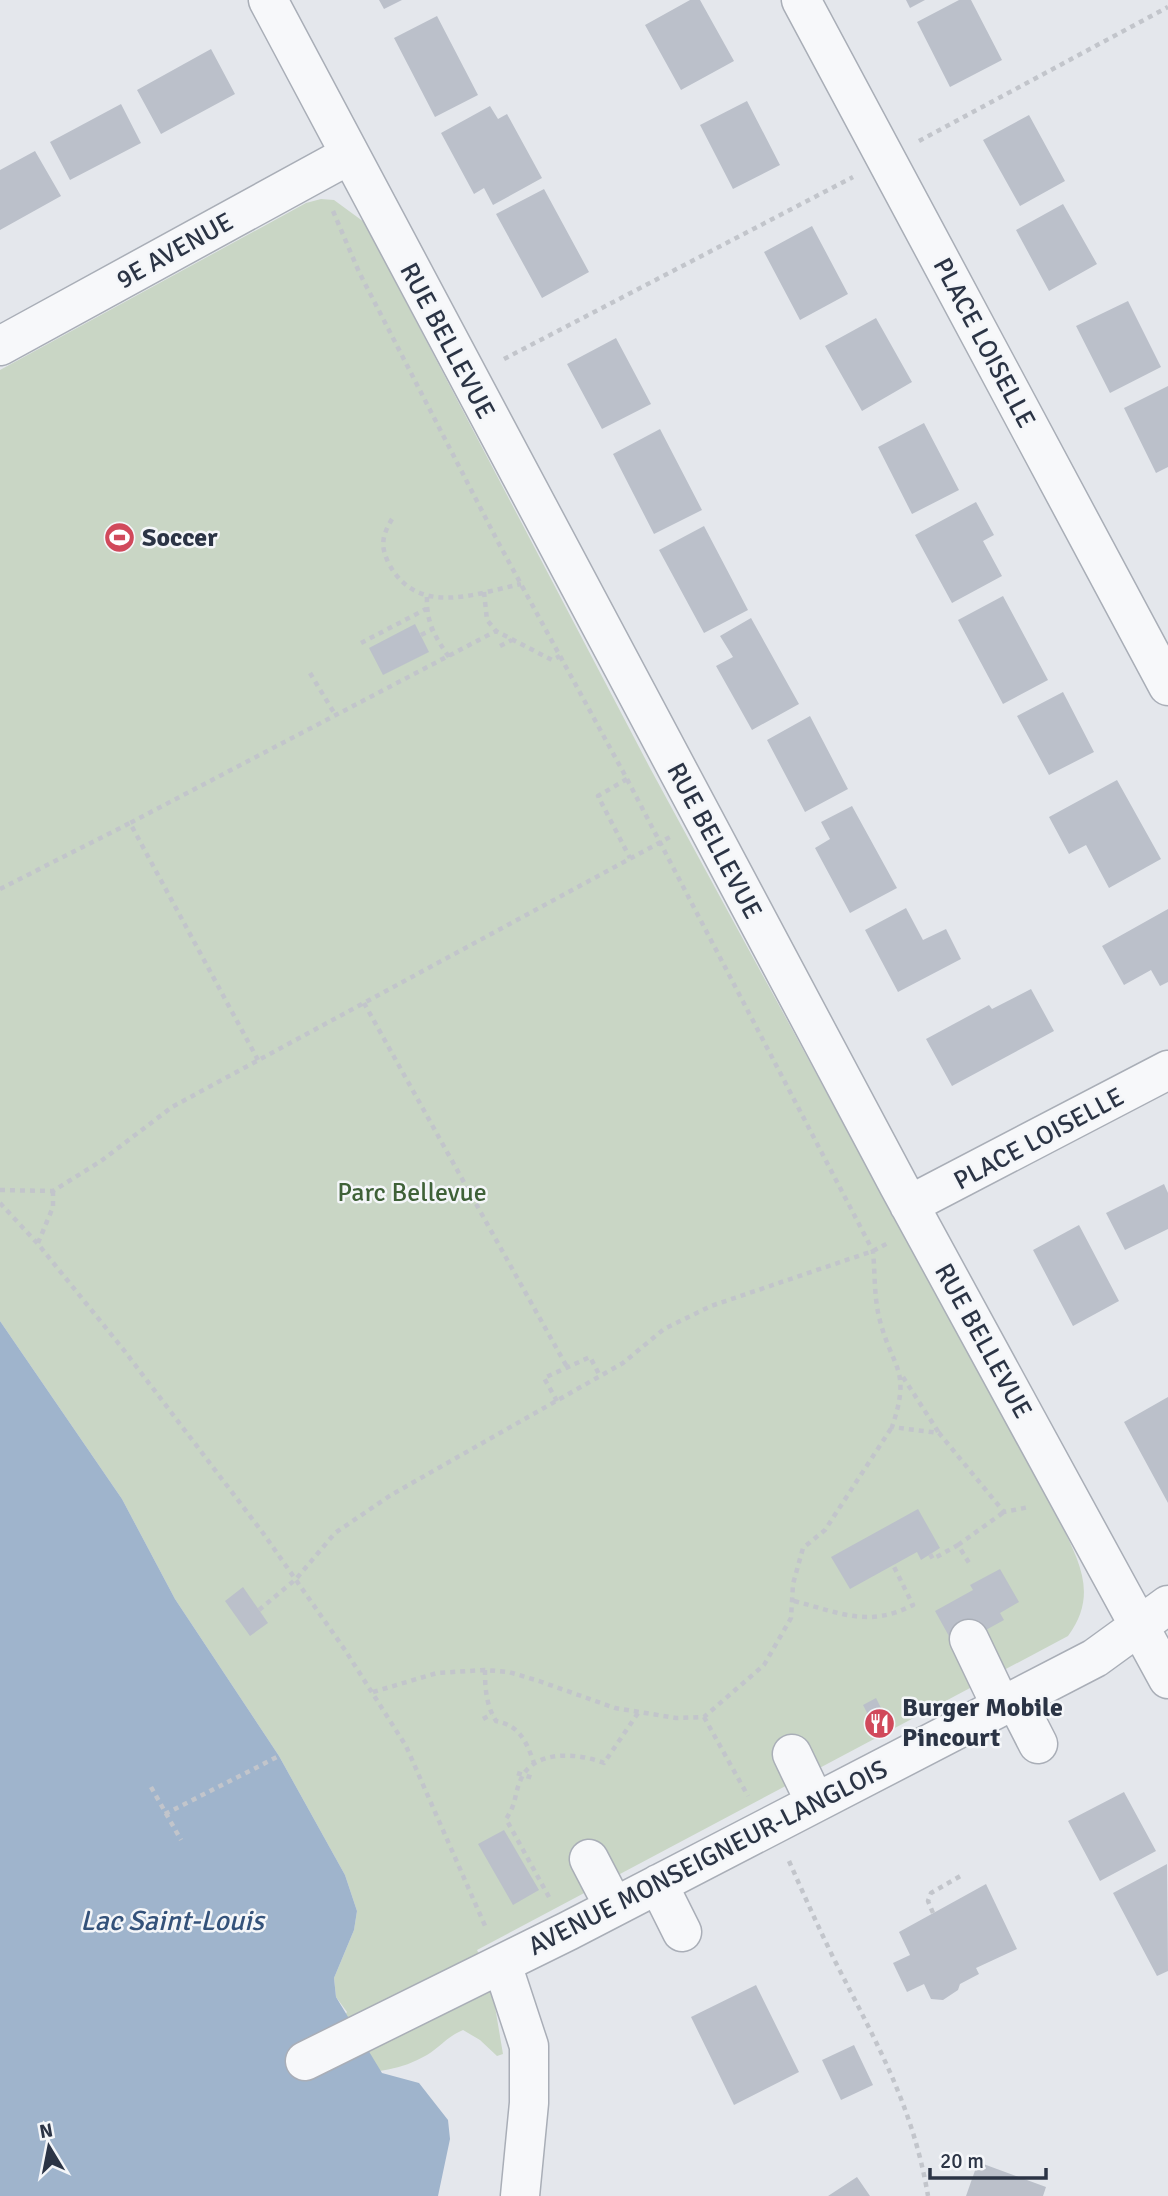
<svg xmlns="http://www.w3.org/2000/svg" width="1168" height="2196" font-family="Signika,sans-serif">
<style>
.green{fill:#c9d6c5}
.water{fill:#9fb4cc}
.building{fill:#bbc0ca}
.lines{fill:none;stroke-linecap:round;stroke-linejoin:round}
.minor-casing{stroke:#a9aeb7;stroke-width:41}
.path{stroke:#c2c5cb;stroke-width:4.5;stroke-dasharray:5 5;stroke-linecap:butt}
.minor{stroke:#f7f8fa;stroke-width:38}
.labels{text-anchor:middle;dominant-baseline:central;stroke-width:5;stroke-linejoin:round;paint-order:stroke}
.street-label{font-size:26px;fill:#2b3445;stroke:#f4f6f9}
.poi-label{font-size:26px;font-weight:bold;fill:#2b3445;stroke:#f4f6f9;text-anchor:start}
.park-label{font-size:26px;fill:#3f6138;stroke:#f4f6f9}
.water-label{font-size:28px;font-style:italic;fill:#34527a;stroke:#f4f6f9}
</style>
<rect width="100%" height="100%" fill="#e4e7ec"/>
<!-- green -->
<path class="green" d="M321,199L334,200L364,222L650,768L1060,1522C1080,1563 1098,1595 1068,1636L477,1950L490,1977L503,2054L497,2056L480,2040L463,2030C448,2036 440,2047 427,2055C389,2077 352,2073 310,2072L347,2012L336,1997L334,1978L354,1930L357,1911L345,1875L279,1756L175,1599L122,1499L0,1321V370L306,203Z"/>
<!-- water -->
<path class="water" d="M0,1321L122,1499L175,1599L279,1756L345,1875L357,1911L354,1930L334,1978L336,1997L382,2073L419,2083L448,2120L450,2139L438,2196H0Z"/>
<!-- building -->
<path class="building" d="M379,0H402L384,9Z
M690,0H700L734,61L681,90L645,25Z
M906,0H925L910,8Z
M959,0H971L1002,60L950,87L917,22Z
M437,16L478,95L435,117L394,38Z
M211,49L235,94L161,134L137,90Z
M747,101L780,165L733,189L700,125Z
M121,104L141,143L70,180L50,142Z
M490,106L498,119L507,114L542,178L493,205L484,188L474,194L441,133Z
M1029,115L1065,181L1020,206L983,140Z
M35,151L61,196L0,230V170Z
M544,189L589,272L542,298L496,214Z
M1063,204L1097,264L1049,291L1016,230Z
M812,226L848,294L800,320L764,252Z
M1128,301L1161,367L1110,393L1076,326Z
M876,318L912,382L862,411L825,346Z
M616,338L651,404L602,429L567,364Z
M1168,386V467L1156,473L1124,408Z
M924,423L959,490L912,514L878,447Z
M660,429L702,510L654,534L613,454Z
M976,502L994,535L983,541L1002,576L952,603L915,535Z
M704,526L748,610L704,633L659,550Z
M1003,596L1048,680L1003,704L958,620Z
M751,618L799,704L752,730L716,666L733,657L720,636Z
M415,624L429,652L383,675L369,648Z
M1063,692L1094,752L1049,775L1017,716Z
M810,716L848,789L805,812L767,740Z
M1117,780L1161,859L1109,888L1086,845L1069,854L1049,817Z
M852,806L897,888L850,913L815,848L830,839L821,822Z
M906,908L923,940L946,929L961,959L898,992L865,930Z
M1168,909V982L1160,986L1151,970L1124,985L1102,946Z
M1031,989L1054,1031L952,1086L926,1039L989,1005L992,1009Z
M1164,1184L1168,1193V1229L1125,1250L1106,1213Z
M1079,1225L1119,1301L1073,1326L1033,1250Z
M1168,1397V1503L1124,1422Z
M918,1509L940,1548L921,1560L917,1552L850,1589L831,1557Z
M1000,1569L1019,1602L1000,1613L1004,1620L955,1647L935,1611L973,1590L970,1585Z
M243,1587L268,1623L250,1636L225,1601Z
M876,1698L889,1724L876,1730L863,1705Z
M1124,1792L1156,1851L1100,1881L1068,1821Z
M504,1830L539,1890L513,1905L478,1844Z
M1167,1864L1168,1971L1157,1976L1113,1893Z
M986,1884L1017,1949L976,1968L979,1974L960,1984L958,1990L943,2000L931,1999L924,1984L907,1992L893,1963L910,1955L899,1932Z
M756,1985L799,2072L734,2105L691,2017Z
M854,2045L873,2085L841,2100L822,2060Z
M978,2162L1046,2187L1043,2196H966Z
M857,2177L870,2196H828Z"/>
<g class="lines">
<defs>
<path id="minor" d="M268,0L899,1186L1168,1679
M801,0L1168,686
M0,346L349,155
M909,1205L1168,1070
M969,1639L1001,1706
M1015,1699L1038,1744
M792,1754L815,1802
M589,1859L614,1907
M658,1884L682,1932
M502,1964L529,2046V2103L520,2196
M305,2061L568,1931L1095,1658L1168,1605"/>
</defs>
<!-- minor casing -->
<use href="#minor" class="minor-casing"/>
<!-- path -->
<path class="path" d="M919,141L1168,7
M333,211L359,272L498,542L627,779L873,1251C875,1272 874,1296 879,1317C892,1370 912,1368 892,1427L939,1433L1004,1512L1029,1507
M504,359L853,177
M392,519C382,536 380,546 389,564C418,617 474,594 521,584
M484,592L487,620L496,631L552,660L560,656
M427,597C426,622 435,637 449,657
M421,635L431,630
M361,643L426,609
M500,646L512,640
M310,673L336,716
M627,779L598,796L630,858
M0,889L130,823
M364,1003L567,1367
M258,1060L130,823L496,631
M0,1190L53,1191L101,1161L172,1107L670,837
M0,1203L38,1244L123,1349L263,1533L345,1650L406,1746L486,1928
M38,1243L53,1207V1191
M903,1377L939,1433
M557,1401L544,1378L590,1357L600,1376
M958,1545L1004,1512
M930,1554L933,1559L958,1545L971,1566
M794,1601C841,1613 868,1628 913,1605L893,1565
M259,1610L296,1579L335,1533L391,1495L623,1363L664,1329L711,1306L873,1251L888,1243
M485,1670C485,1688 486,1705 496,1721C520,1726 526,1741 534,1763
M373,1692L437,1673L485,1670L509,1672L539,1681L615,1708L676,1718L704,1717L764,1665L791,1618L793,1584L803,1548L825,1530L892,1427
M704,1717L748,1796
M483,1719L492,1714
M517,1773L533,1778
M151,1787L181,1840
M165,1814L279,1756
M789,1861C804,1895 819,1929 836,1963C876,2042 913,2106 928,2196
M549,1897L506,1819C517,1803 514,1794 521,1779C534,1749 579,1753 604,1763L638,1713
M933,1913L928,1901L931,1893L964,1874"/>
<!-- minor -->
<use href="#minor" class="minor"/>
</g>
<!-- icons -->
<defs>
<symbol id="stadium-disc" viewBox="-11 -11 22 22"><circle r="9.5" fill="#d1495b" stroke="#f4f6f9"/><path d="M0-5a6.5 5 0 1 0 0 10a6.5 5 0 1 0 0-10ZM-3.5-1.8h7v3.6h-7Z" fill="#fff"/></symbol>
<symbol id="restaurant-disc" viewBox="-11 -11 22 22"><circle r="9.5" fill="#d1495b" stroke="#f4f6f9"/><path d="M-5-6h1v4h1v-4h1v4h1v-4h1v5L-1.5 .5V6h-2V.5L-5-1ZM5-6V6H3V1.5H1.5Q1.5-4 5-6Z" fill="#fff"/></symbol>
</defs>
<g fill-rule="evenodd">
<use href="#stadium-disc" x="102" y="520" width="35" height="35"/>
<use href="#restaurant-disc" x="862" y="1706" width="35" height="35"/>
</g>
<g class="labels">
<!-- street labels -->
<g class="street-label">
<text transform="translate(175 251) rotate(-29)">9E AVENUE</text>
<text transform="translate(447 341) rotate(62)">RUE BELLEVUE</text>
<text transform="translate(984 343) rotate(62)">PLACE LOISELLE</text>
<text transform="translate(714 841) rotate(62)">RUE BELLEVUE</text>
<text transform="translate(1039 1139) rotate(-28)">PLACE LOISELLE</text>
<text transform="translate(983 1341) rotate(61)">RUE BELLEVUE</text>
<text transform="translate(708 1858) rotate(-27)">AVENUE MONSEIGNEUR-LANGLOIS</text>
</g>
<!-- poi labels -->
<g class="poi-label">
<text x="142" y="538">Soccer</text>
<text x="902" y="1708">Burger Mobile<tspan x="902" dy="30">Pincourt</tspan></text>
</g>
<!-- park labels -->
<g class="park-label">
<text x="412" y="1193">Parc Bellevue</text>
</g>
<!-- water labels -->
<g class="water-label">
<text x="172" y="1921">Lac Saint-Louis</text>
</g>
</g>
<!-- north arrow -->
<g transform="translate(49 2147) rotate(350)" stroke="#f4f6f9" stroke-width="5" paint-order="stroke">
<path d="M0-5L12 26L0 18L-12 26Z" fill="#2b3445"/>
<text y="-10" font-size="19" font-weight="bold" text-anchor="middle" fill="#2b3445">N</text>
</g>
<!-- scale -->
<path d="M930 2168v10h116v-10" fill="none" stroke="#2b3445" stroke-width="3.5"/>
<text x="940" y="2168" font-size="21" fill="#2b3445" stroke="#f4f6f9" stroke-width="5" paint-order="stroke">20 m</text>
</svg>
